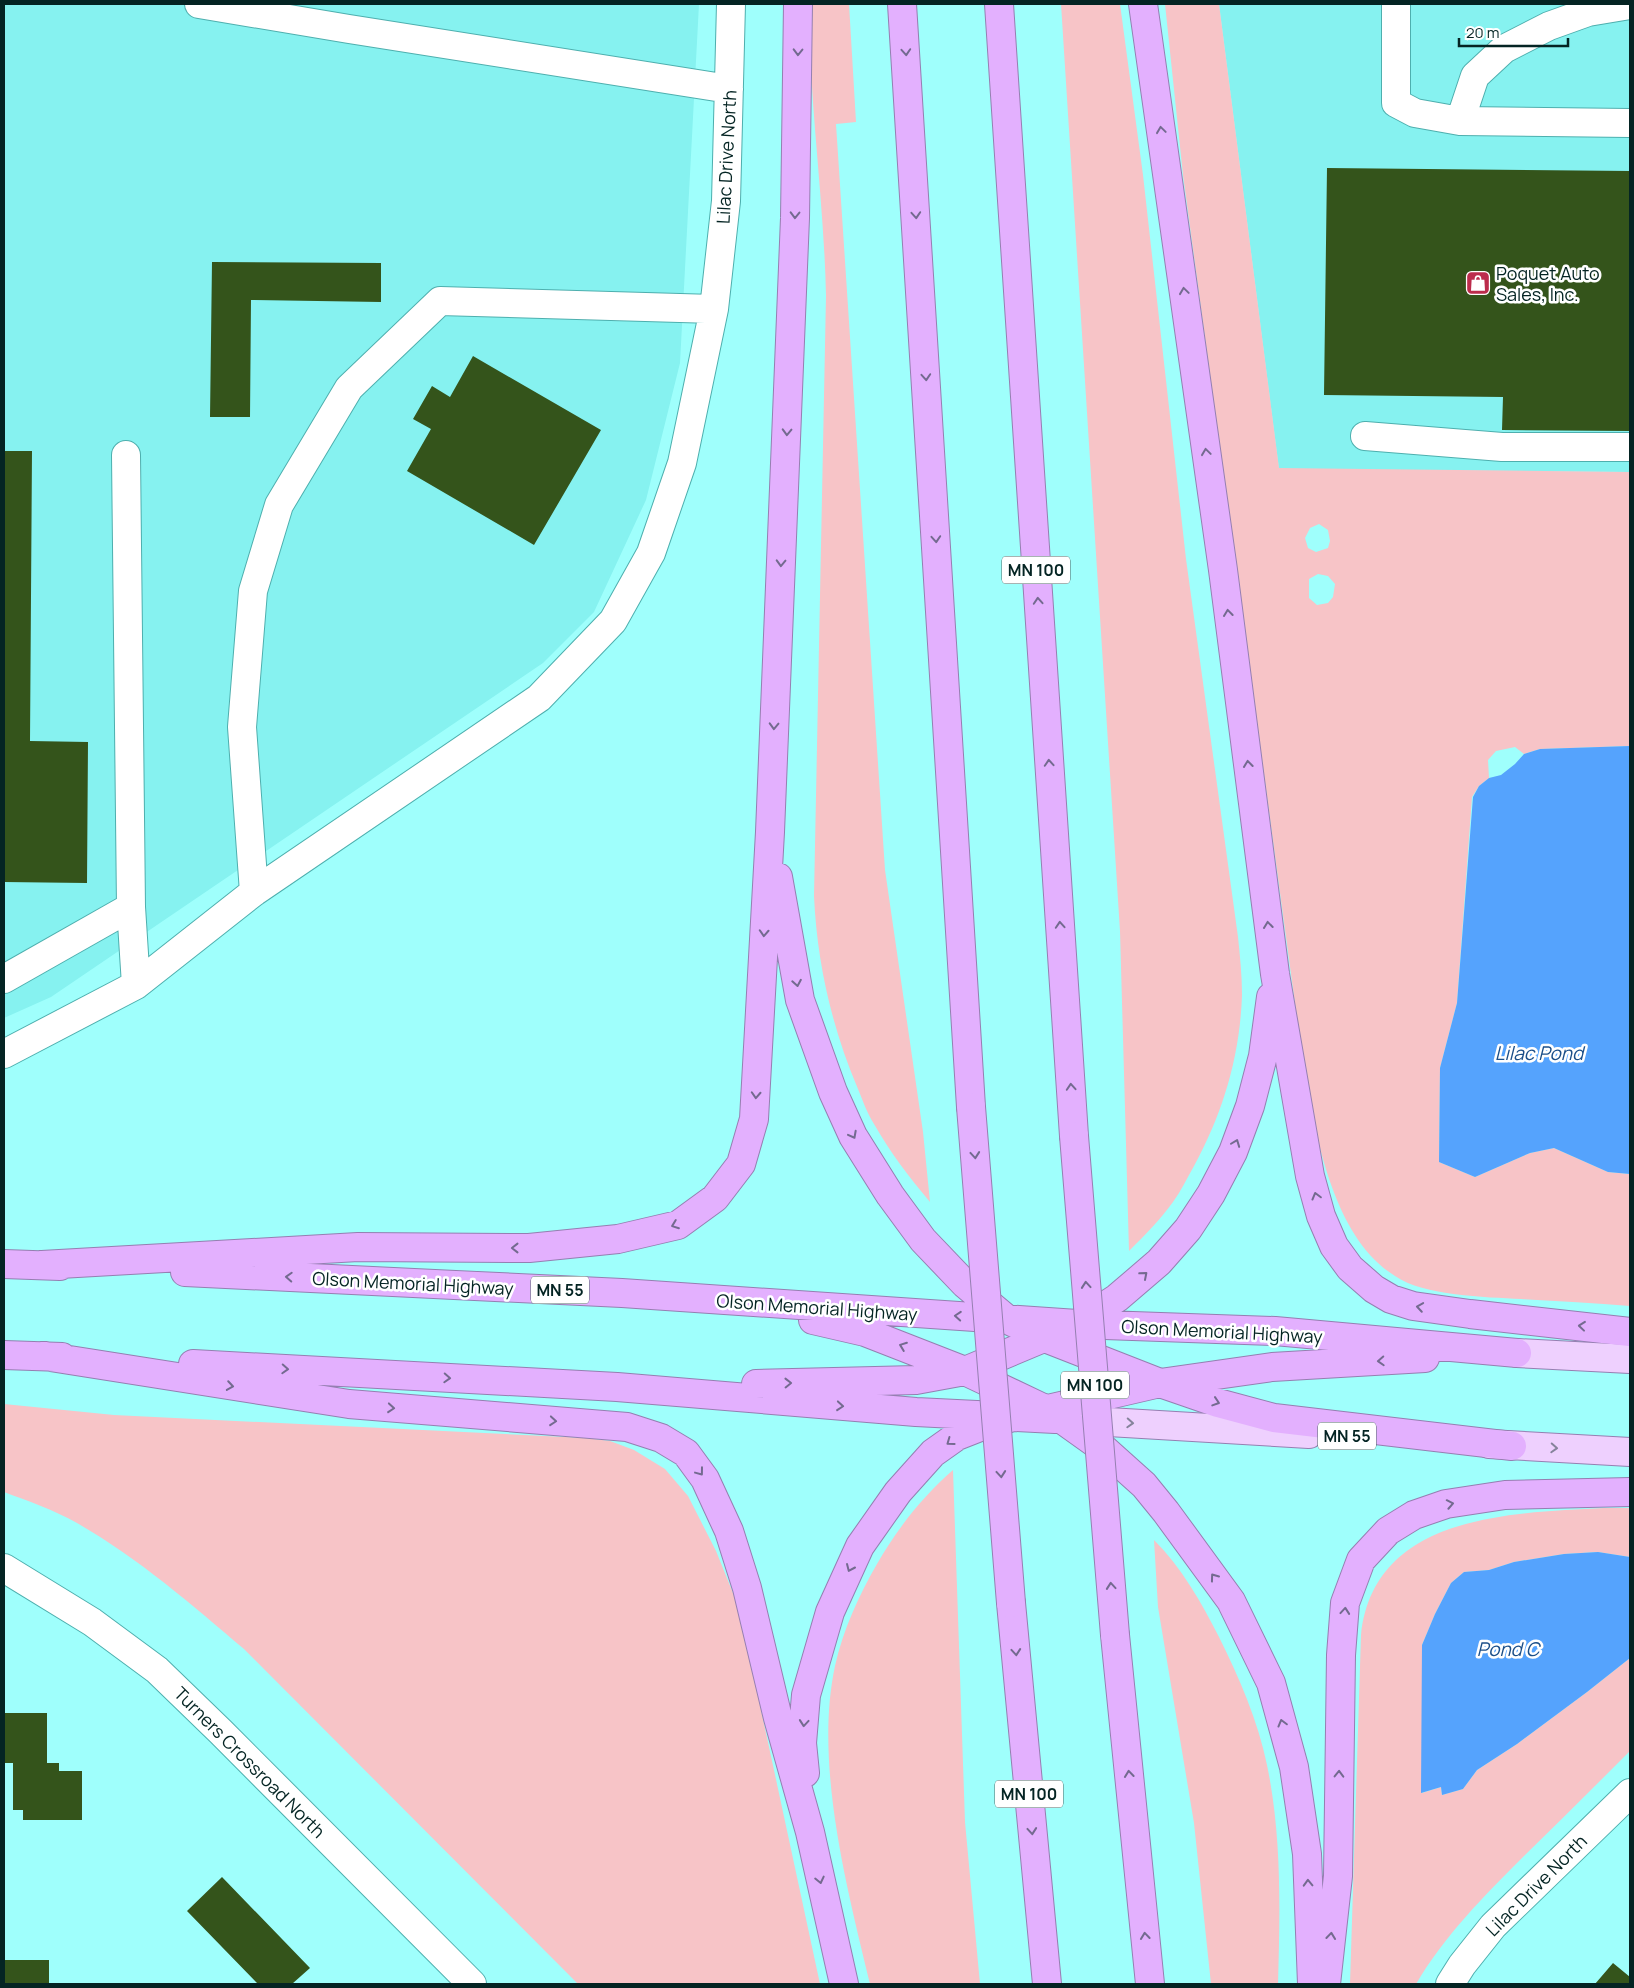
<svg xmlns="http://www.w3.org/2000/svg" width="1634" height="1988" font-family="Manrope,sans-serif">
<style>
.built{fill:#86f2f0}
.green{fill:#f7c4c7;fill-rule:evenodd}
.water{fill:#55a3fd}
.building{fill:#34541b}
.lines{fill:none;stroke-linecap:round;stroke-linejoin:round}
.minor-casing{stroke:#4eafae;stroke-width:30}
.major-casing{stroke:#957fb1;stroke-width:30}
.highway-casing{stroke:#957fb1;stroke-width:30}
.minor{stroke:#fff;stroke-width:28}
.major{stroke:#eed0fe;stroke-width:28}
.highway{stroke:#e3b0fe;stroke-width:28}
.highway-bridge-casing{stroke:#957fb1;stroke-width:30;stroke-linecap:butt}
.highway-bridge{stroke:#e3b0fe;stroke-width:28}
.oneway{stroke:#746a90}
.oneway2{stroke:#85839b}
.labels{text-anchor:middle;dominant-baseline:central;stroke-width:5;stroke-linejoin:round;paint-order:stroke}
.shield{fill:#fff;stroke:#4f6665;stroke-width:1}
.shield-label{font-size:16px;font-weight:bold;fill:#042423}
.street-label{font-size:18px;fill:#042423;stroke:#fff}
.poi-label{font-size:18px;fill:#042423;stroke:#fff;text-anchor:start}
.water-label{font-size:19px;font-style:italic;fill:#1b4f89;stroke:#fff}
</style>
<rect width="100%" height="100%" fill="#9ffffc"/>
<!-- built -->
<path class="built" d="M4,4H699L680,363L646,500L594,612L543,663L51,997L4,1018Z
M1219,4H1630V472L1279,469Z"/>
<!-- green -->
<path class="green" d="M809,4H849L856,122L836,124L885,870L923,1132L930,1202C909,1177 890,1152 874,1124C867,1113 863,1101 858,1089C832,1028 817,963 814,896L826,296C824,198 809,102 809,4Z
M1061,4H1120L1143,175L1186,559L1238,937C1240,956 1242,976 1242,995C1240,1056 1223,1113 1194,1166C1187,1178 1181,1191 1173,1202C1160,1220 1145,1235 1129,1251L1120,931Z
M1165,4H1219L1279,468L1630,472V746L1540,749L1524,754L1515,747L1496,751L1488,760L1489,778L1479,786L1472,797L1457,1003L1440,1068L1439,1162L1475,1177L1530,1153L1554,1148L1608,1172L1630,1174V1306C1594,1303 1557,1301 1521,1299C1485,1297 1424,1296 1395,1276C1336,1239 1319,1148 1306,1085L1183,175ZM1319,524L1328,530L1330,541L1328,548L1316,552L1308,548L1305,538L1310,528ZM1318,574L1328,576L1335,584L1333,597L1328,603L1317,605L1309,598V579Z
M4,1404L114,1415L586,1438L610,1441L634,1450L665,1469L688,1496L716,1551L735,1598L746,1640L820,1984H578L244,1649C191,1604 138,1558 77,1523C54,1510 28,1501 4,1492Z
M953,1470L965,1822L980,1984H870C847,1888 814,1764 835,1666C843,1630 859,1595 877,1564C897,1529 923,1496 953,1470Z
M1604,1508H1630V1557L1598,1552L1564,1554L1514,1562L1489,1570L1464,1572L1451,1583L1435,1614L1422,1645V1793L1441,1787L1442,1795L1463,1789L1477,1770L1517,1744L1587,1692L1630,1658V1751C1595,1786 1560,1821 1524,1856C1484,1896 1445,1935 1416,1984H1350L1361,1635C1374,1514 1511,1513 1604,1508Z
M1154,1540C1182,1568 1201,1602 1219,1637C1239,1677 1258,1721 1267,1765C1282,1837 1280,1911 1278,1984H1211L1194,1823L1158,1607Z"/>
<!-- water -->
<path class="water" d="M1630,746V1174L1608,1172L1554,1148L1530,1153L1475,1177L1439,1162L1440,1068L1457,1003L1473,797L1479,786L1489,778L1501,775L1515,764L1524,754L1540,749Z
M1598,1552L1630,1557V1658L1587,1692L1517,1744L1477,1770L1463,1789L1442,1795L1441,1787L1421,1793L1422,1645L1435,1614L1451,1583L1464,1572L1489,1570L1514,1562L1564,1554Z"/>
<!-- building -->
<path class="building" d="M1327,168L1630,171V431L1502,430L1503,397L1324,395Z
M212,262L381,263V302L251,300L250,417H210Z
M473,356L601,430L534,545L407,471L431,429L413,419L432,386L450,397Z
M4,451H32L30,741L88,742L87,883L4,882Z
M4,1713H47V1763H59V1771H82V1820H23V1810H13V1763H4Z
M222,1877L310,1968L292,1984H258L187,1911Z
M5,1960H49V1984H5Z
M1613,1963L1630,1977V1984H1595Z"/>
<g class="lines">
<defs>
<path id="minor" d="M199,4L349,29L729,89
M1396,4V103L1415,113L1460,121L1630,123
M1460,121L1475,76L1504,49L1549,26L1588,12L1630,5
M1365,436L1502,447H1630
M126,455L131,907L136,985
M254,892L242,727L253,591L279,505L349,388L440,301L714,309
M4,979L131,907
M4,1054L136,985L254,892L539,698L613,621L651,553L682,463L714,309L726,201L731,4
M4,1568L92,1622L157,1670L221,1732L472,1984
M1450,1984L1462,1965L1493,1926L1630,1793"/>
<path id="major" d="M1517,1353L1630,1359
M1075,1420L1309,1434
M1489,1444L1630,1452"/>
<path id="highway" d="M902,4L971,1107
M999,4L1074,1136
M1143,4L1223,570L1275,974L1310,1176L1321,1216L1334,1246L1350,1268L1374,1289L1391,1299L1413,1306L1470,1314L1630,1332
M778,877L800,1000L833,1092L853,1136L890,1195L923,1240L965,1284L1008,1320L1045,1338L1160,1383L1218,1403L1274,1418L1512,1446
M4,1264L60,1266
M42,1265L358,1247L529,1248L618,1239L678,1225L715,1198L741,1164L754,1119L770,832L795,218L798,4
M185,1272L622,1293L1077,1324L1275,1331L1517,1353
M813,1320L865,1332L965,1371L1045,1409L1063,1420L1105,1450L1144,1485L1166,1512L1231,1601L1271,1683L1294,1767L1307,1854L1312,1984
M4,1355L62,1357
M44,1356L349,1404L627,1427L661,1438L686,1453L705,1479L729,1531L747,1588L778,1718L810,1832L844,1984
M193,1364L617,1387L916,1412L1055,1419
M756,1384L916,1380L965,1371L1077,1324L1117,1298L1159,1262L1188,1229L1211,1194L1233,1152L1250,1106L1263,1056L1271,997
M1011,1603L1047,1984
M1115,1635L1150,1984
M805,1773L802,1743L806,1695L830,1612L860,1546L898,1492L933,1453L957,1436L985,1425L1013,1417L1160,1383L1272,1367L1425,1358
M1326,1984L1338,1876L1341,1655L1345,1603L1361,1560L1388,1531L1414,1515L1446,1504L1505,1495L1630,1492"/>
</defs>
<!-- minor casing -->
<use href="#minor" class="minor-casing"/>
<!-- major casing -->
<use href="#major" class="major-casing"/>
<!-- highway casing -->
<use href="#highway" class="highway-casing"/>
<!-- minor -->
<use href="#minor" class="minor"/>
<!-- major -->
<use href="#major" class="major"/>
<!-- highway -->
<use href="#highway" class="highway"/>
<defs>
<path id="highway-bridge" d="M971,1107L1011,1603
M1074,1136L1115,1635"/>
</defs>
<!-- highway-bridge casing -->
<use href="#highway-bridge" class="highway-bridge-casing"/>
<!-- highway-bridge -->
<use href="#highway-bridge" class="highway-bridge"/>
</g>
<!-- one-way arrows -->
<defs><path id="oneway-chevron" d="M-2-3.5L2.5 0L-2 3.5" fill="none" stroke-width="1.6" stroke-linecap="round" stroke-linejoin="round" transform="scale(1.25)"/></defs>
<g class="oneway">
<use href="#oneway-chevron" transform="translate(798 52) rotate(91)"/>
<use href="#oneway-chevron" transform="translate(906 52) rotate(86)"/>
<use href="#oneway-chevron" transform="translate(1161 130) rotate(-98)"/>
<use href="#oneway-chevron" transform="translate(795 215) rotate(91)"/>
<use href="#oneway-chevron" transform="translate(916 215) rotate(86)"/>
<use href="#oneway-chevron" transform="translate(1184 291) rotate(-98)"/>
<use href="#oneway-chevron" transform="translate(926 377) rotate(86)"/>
<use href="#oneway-chevron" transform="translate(787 432) rotate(92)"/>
<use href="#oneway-chevron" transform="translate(1206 452) rotate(-98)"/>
<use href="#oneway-chevron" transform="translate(936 539) rotate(86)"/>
<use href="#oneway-chevron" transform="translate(781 563) rotate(92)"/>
<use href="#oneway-chevron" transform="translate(1038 601) rotate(-94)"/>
<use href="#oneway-chevron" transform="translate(1228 613) rotate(-97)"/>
<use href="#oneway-chevron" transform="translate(774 726) rotate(92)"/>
<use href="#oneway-chevron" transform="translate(1049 763) rotate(-94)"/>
<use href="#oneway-chevron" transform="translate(1248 764) rotate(-97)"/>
<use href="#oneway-chevron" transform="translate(1060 925) rotate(-94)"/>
<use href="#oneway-chevron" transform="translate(1268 925) rotate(-97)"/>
<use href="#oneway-chevron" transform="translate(764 933) rotate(93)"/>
<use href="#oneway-chevron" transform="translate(797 983) rotate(80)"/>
<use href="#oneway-chevron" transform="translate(1071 1087) rotate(-94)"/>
<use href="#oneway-chevron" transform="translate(756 1095) rotate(93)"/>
<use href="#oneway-chevron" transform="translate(853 1135) rotate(62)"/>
<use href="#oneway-chevron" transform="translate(1236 1143) rotate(-69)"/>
<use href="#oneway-chevron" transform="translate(975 1155) rotate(85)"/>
<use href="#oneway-chevron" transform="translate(1316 1196) rotate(-105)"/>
<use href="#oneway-chevron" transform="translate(675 1225) rotate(159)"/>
<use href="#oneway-chevron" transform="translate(515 1248) rotate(-180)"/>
<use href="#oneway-chevron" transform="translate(1144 1275) rotate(-41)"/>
<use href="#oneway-chevron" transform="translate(289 1277) rotate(-177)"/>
<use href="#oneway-chevron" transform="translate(1086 1285) rotate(-95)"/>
<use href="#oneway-chevron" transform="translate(1420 1307) rotate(-171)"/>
<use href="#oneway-chevron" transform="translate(958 1316) rotate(-176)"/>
<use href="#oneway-chevron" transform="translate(1582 1326) rotate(-174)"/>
<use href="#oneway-chevron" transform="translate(903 1346) rotate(-159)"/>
<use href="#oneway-chevron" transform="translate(1381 1361) rotate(177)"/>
<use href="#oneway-chevron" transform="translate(285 1369) rotate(3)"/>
<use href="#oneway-chevron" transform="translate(447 1378) rotate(3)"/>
<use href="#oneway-chevron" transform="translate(788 1383) rotate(-1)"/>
<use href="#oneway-chevron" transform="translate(230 1386) rotate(9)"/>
<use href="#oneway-chevron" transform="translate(1216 1402) rotate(18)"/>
<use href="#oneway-chevron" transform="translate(840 1406) rotate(5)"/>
<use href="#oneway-chevron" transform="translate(391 1408) rotate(5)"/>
<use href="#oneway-chevron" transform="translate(553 1421) rotate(5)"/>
<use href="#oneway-chevron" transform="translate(950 1442) rotate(144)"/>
<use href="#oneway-chevron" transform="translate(700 1472) rotate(53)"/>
<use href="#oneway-chevron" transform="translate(1001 1474) rotate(85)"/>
<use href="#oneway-chevron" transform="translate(1450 1504) rotate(-11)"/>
<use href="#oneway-chevron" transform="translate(850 1568) rotate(114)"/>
<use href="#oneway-chevron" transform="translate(1214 1577) rotate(-126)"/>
<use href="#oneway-chevron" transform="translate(1111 1586) rotate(-95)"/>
<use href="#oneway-chevron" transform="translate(1345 1611) rotate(-85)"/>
<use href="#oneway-chevron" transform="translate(1016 1652) rotate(85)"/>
<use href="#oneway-chevron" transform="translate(804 1723) rotate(95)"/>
<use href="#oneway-chevron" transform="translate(1282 1723) rotate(-105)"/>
<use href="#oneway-chevron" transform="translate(1129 1774) rotate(-96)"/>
<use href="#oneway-chevron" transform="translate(1339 1774) rotate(-89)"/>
<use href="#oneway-chevron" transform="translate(1032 1831) rotate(85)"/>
<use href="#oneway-chevron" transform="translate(820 1880) rotate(77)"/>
<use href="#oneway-chevron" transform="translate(1308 1883) rotate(-92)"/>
<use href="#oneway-chevron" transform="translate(1145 1936) rotate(-96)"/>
<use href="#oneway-chevron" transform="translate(1331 1936) rotate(-84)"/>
</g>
<g class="oneway2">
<use href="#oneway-chevron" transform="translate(1130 1423) rotate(3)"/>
<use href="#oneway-chevron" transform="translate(1554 1448) rotate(3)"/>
</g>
<!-- icons -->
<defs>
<symbol id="shop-square" viewBox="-11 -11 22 22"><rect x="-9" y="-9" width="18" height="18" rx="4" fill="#bc2c4c" stroke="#fff"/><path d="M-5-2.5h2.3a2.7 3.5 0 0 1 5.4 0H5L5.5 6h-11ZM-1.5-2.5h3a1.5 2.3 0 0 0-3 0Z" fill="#fff"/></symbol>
</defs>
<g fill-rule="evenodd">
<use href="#shop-square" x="1464" y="269" width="28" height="28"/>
</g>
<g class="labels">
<!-- shield labels -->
<g class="shield">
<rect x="1002" y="556.5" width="68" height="27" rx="4"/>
<rect x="531" y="1276.5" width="58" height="27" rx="4"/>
<rect x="1061" y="1371.5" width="68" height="27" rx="4"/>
<rect x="1318" y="1422.5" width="58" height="27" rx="4"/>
<rect x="995" y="1780.5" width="68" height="27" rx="4"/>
</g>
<g class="shield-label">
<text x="1036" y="570">MN 100</text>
<text x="560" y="1290">MN 55</text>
<text x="1095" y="1385">MN 100</text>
<text x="1347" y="1436">MN 55</text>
<text x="1029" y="1794">MN 100</text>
</g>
<!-- street labels -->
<g class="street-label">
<text transform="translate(726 157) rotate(-87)">Lilac Drive North</text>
<text transform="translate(413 1283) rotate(3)">Olson Memorial Highway</text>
<text transform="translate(817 1307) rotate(4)">Olson Memorial Highway</text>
<text transform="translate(1222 1331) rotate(3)">Olson Memorial Highway</text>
<text transform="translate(250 1762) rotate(45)">Turners Crossroad North</text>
<text transform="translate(1536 1885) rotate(-45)">Lilac Drive North</text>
</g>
<!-- poi labels -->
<g class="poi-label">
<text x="1496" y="273">Poquet Auto<tspan x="1496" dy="21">Sales, Inc.</tspan></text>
</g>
<!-- water labels -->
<g class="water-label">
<text x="1539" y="1053">Lilac Pond</text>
<text x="1508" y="1649">Pond C</text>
</g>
</g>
<!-- border -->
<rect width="1634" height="1988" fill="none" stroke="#042423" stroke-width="10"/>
<!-- scale -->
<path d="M1459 38v8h109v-8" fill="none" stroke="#042423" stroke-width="2.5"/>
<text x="1466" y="38" font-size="15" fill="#042423" stroke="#ffffff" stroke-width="4" paint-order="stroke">20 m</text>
</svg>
